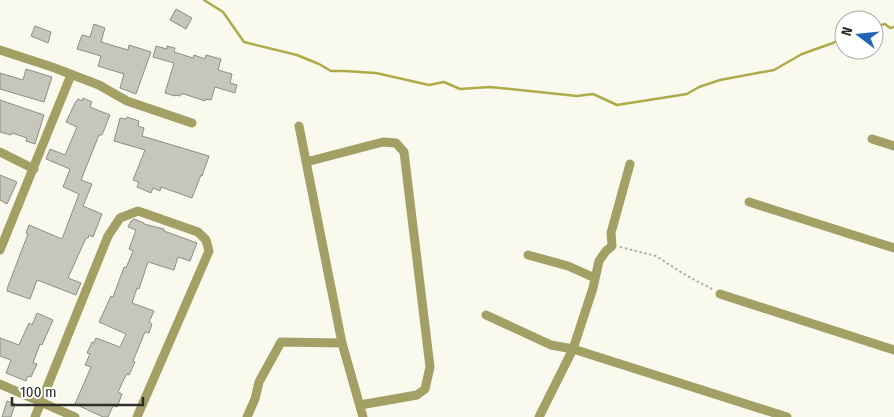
<svg xmlns="http://www.w3.org/2000/svg" width="894" height="417" font-family="'Fira Sans Condensed',sans-serif">
<style>
.lines{fill:none;stroke-linecap:round;stroke-linejoin:round}
.stream{stroke:#afaa4a;stroke-width:2.5}
.building{fill:#c7c6bc;stroke:#8e8e83}
.path{stroke:#b0b0a7;stroke-width:2;stroke-dasharray:2.5 2.5;stroke-linecap:butt}
.street{stroke:#a3a065;stroke-width:9}
</style>
<rect width="100%" height="100%" fill="#f9f9ee"/>
<g class="lines">
<!-- stream -->
<path class="stream" d="M204,0L223,12L244,42L297,55L319,64L331,71H344L376,73L429,85L444,82L460,89L490,87L577,96L593,94L617,105L687,94L699,87L720,80L774,70L802,54L833,43L844,36
M874,27L885,24L890,28L894,27"/>
</g>
<!-- building -->
<path class="building" d="M176,9L192,18L186,29L170,20Z
M94,24L105,28L101,42L128,50L129,45L151,52L136,94L120,88L124,74L98,66L101,56L77,49L82,35L90,37Z
M35,26L51,32L48,43L31,36Z
M156,46L167,49V46L175,48L174,52L193,58L194,55L205,59L206,55L221,59L218,70L232,74L230,83L237,85L235,93L215,87L211,100L205,99V101L184,94H181L180,96L175,95V96L165,93L174,63L153,57Z
M26,69L52,77L44,102L0,89V73L23,80Z
M83,98L92,102L90,107L110,115L102,135H99L81,180L92,184L83,206L102,214L93,237L89,235L88,238H86L68,278L81,283L76,295L37,280L30,299L7,291L8,286L28,234L26,233L29,225L62,239L79,194L63,187L70,169L46,159L50,149L65,155L77,127L66,122L75,103L78,99L82,101Z
M0,100L44,115L35,144L26,141L27,138L12,133L11,135L0,132Z
M127,117L139,121L138,126L144,128L142,136L209,156L202,176L201,175L192,198L161,187L160,191L153,188L151,193L137,187L139,182L133,180L145,150L114,141L120,118L126,119Z
M0,175L17,182L7,204L0,200Z
M134,219L144,223V224L164,229V231L197,243L190,261L178,257L174,270L148,262L139,289L137,288L132,303L154,311L149,322L152,324L149,333L145,332L133,361L135,362L129,375L127,374L124,379L118,392L122,394L117,407L113,406L108,417H103L75,404L91,367L85,365L90,354L87,353L92,342L94,343L96,338L120,347L126,334L99,322L111,296L113,297L124,267L126,268L133,251L129,249L136,230L128,227L131,221Z
M37,313L53,320L42,345L40,344L33,363L37,364L31,377L28,376L26,381L6,373L11,360L0,356V338L19,345L29,323L32,325Z
M7,401L15,404L11,417H2Z"/>
<g class="lines">
<!-- path -->
<path class="path" d="M620,247L656,256L687,276L712,289"/>
<!-- street -->
<path class="street" d="M0,50L52,67L99,85L127,101L192,123
M299,126L342,343L363,417
M872,139L894,146
M0,152L34,169
M306,162L383,142L396,143L404,152L430,367L425,389L417,395L360,405
M749,202L894,248
M0,250L71,75
M528,255L568,266L595,278
M720,294L894,350
M486,315L551,345L573,349L787,417
M0,384L75,417
M35,417L108,236L120,218L138,211L198,232L206,240L209,251L137,417
M247,417L255,399L259,382L281,342L342,343
M539,417L573,349L593,288L599,261L606,251L612,246L611,233L630,164"/>
</g>
<!-- north arrow -->
<g transform="translate(859 35) rotate(286)"><circle r="24" fill="#ffffff" stroke="#ababa9"/>
<path d="M0-4L9 19L0 12L-9 19Z" fill="#2464b5"/>
<text y="-8" font-size="14" font-weight="bold" text-anchor="middle" fill="#2d2d29">N</text>
</g>
<!-- scale -->
<path d="M12 397v8h131v-8" fill="none" stroke="#2d2d29" stroke-width="2.5"/>
<text x="20" y="397" font-size="15" fill="#2d2d29" stroke="#ffffff" stroke-width="4" paint-order="stroke">100 m</text>
</svg>
